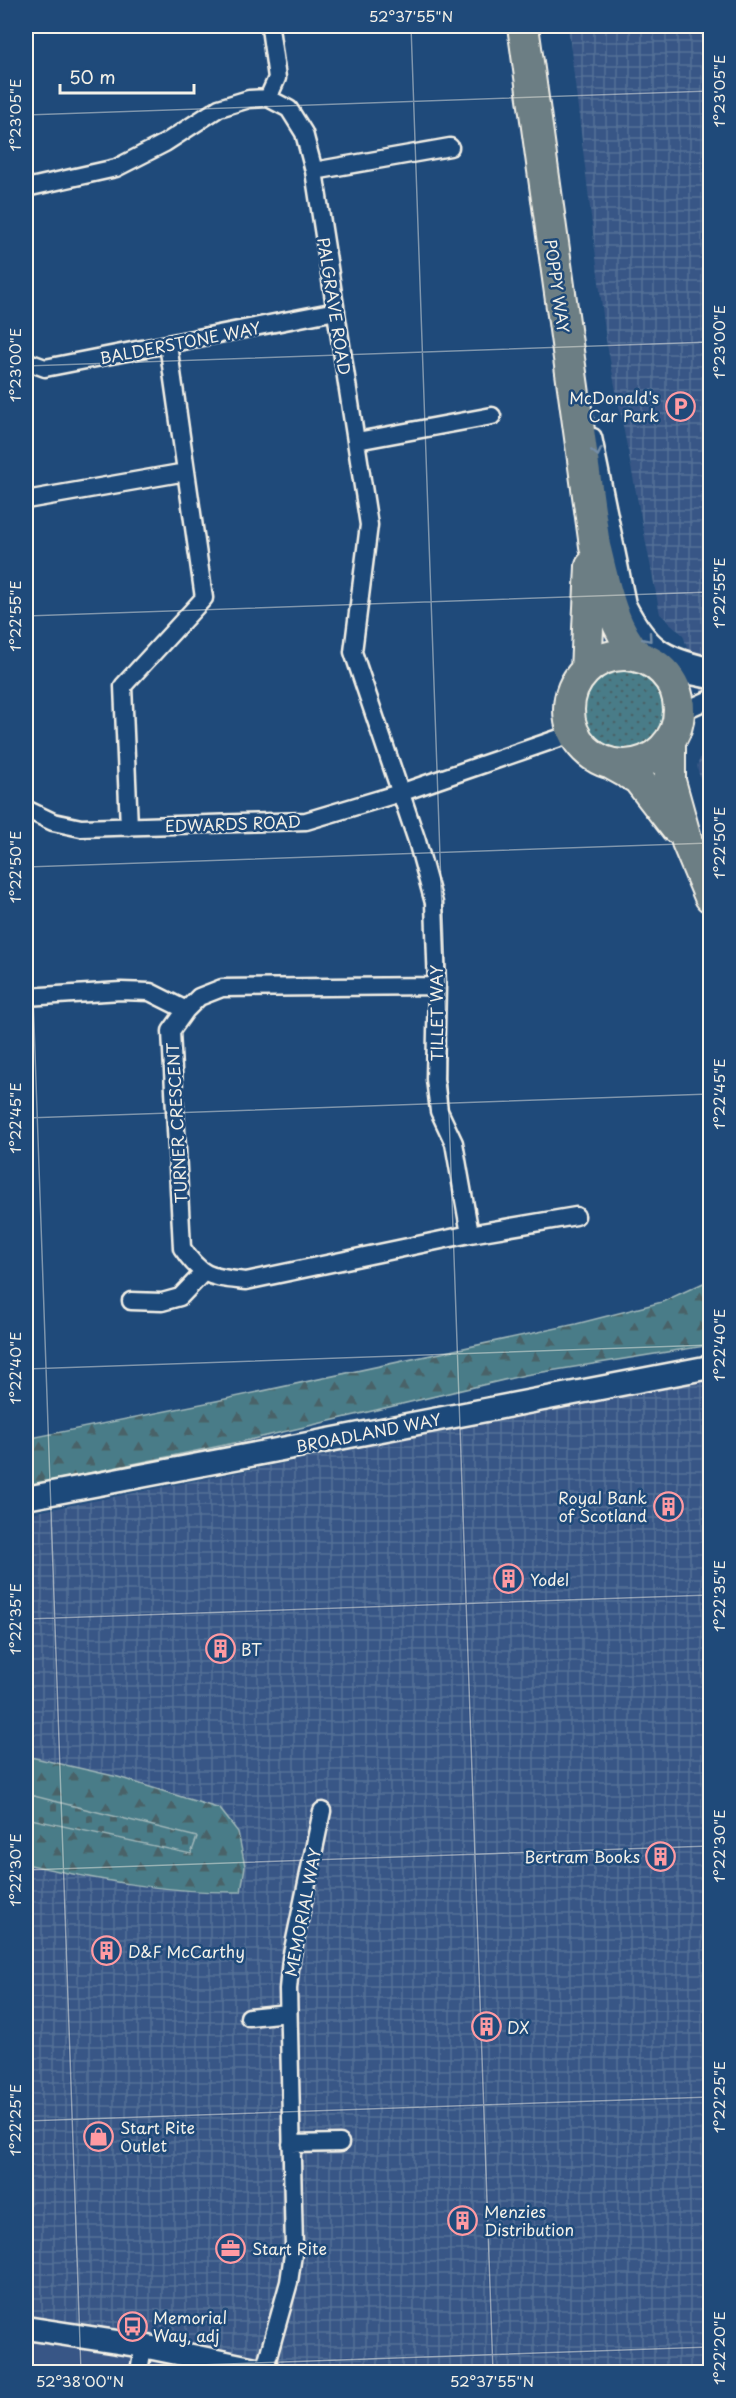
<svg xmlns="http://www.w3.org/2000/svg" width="736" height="2398" font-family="'Playpen Sans',sans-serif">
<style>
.built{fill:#375786}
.industrial{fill:url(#industrial-grid)}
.grass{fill:url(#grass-dots);stroke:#9fb6b8;stroke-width:1.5}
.forest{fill:url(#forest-firs);stroke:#9fb6b8;stroke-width:1.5}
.cemetery{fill:url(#cemetery-stones);stroke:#9fb6b8;stroke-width:1.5}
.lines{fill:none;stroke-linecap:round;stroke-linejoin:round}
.street-casing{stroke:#f4f1e8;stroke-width:21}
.secondary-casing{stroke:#f4f1e8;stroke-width:27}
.highway-casing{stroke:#f4f1e8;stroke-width:34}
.street{stroke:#1f4a7a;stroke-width:16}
.secondary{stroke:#1f4a7a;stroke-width:22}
.highway{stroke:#6c7e84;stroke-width:30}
.oneway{stroke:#748da6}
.ticks{fill:none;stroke:#f4f1e8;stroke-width:1.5;stroke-opacity:0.45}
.labels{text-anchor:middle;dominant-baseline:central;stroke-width:5;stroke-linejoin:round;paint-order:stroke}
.street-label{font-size:16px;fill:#f4f1e8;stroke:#1f4a7a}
.poi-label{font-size:16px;fill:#f4f1e8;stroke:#1f4a7a;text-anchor:start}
.neatline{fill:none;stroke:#f4f1e8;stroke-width:2}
.ticks-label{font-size:15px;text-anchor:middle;fill:#f4f1e8}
</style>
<defs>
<pattern id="industrial-grid" width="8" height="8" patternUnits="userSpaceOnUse" patternTransform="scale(1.5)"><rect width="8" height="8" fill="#375786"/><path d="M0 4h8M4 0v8" fill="none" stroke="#557097"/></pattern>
<pattern id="grass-dots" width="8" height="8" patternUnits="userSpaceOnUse" patternTransform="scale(1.5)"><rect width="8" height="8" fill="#4a7c88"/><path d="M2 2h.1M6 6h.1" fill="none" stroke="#4a6267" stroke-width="1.8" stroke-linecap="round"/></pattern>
<pattern id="forest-firs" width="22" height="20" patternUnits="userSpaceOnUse" patternTransform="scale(1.5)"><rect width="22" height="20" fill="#4a7c88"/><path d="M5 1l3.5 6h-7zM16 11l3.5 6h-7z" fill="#4a6267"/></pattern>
<pattern id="cemetery-stones" width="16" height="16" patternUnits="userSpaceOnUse" patternTransform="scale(1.5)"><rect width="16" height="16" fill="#4a7c88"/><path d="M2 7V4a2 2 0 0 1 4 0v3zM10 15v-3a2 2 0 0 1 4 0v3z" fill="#4a6267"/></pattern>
</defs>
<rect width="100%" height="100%" fill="#1f4a7a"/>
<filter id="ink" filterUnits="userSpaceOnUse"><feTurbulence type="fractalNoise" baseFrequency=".0167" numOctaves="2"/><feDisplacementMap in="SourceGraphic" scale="12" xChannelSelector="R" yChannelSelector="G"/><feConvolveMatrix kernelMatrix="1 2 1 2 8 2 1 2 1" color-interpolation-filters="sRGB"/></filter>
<g filter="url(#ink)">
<!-- built -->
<path class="built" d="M26,2328L270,2372H26Z"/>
<!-- industrial -->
<path class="industrial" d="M568,26H710V717L683,635L660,614L606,340Z
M710,731V821L697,766Z
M710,1379V2372H270L26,2328V1514Z"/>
<!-- grass -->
<path class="grass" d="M583 711a40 40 0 1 1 80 0a40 40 0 1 1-80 0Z"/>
<!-- forest -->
<path class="forest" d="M710,1280V1345L525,1375L249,1440L26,1486V1439L216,1401L576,1324L662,1302Z
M26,1756L118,1777L220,1809L238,1832L245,1866L241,1892C167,1893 97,1880 26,1864Z"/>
<!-- cemetery -->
<path class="cemetery" d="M26,1794L197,1837L191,1854L26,1818Z"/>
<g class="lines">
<defs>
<path id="street" d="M268,98L277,78L270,28L272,26
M314,171L450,147
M26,188L116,168L165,143L219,108L249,99L268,98L289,109L304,133L314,171L369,525L353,652L417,841L434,903L437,986L435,1079L439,1111L454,1143L470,1234
M26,361L45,368L336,311
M593,437L627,604C649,647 664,656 710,666
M357,441L492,416
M26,500L186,472
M663,670L710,680
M679,713L710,699
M26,809L53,822L81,828L306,821L400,793L574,733
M129,827L123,686L204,598L168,344
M437,986L222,988L199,997L186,1010L171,1031L182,1248C202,1278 211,1277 246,1281L470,1234L576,1216
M26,997L121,991L150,992L186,1010
M131,1301L162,1302L180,1297L204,1272
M249,2017L288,2013
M291,2144L340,2143
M264,2371L289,2282L294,2247L288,1989L291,1959L322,1811
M139,2372L143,2346"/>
<path id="secondary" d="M26,1498L710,1367
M26,2328L143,2346L270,2372"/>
<path id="highway" d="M523,26L595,546C605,585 611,625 638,656
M569 710a55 55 0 1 1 110 0a55 55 0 1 1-110 0Z
M586,670L591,566
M670,741V781L687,842L710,897
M611,764L638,779L676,828"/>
</defs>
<!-- street casing -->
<use href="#street" class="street-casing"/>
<!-- secondary casing -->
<use href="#secondary" class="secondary-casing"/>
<!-- highway casing -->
<use href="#highway" class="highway-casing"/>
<!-- street -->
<use href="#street" class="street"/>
<!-- secondary -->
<use href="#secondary" class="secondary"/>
<!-- highway -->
<use href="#highway" class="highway"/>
</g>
<!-- one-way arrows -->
<defs><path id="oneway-chevron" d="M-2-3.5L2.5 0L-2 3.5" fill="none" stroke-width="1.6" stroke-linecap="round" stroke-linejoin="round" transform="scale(1.5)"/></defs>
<g class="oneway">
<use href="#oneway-chevron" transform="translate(597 452) rotate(77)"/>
<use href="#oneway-chevron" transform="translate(648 638) rotate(49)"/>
</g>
</g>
<!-- ticks -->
<path class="ticks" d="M411,26L493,2372M26,115L710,91M26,366L710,342M26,616L710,592M26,794L81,2372M26,867L710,843M26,1118L710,1094M26,1369L710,1345M26,1619L710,1595M26,1870L710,1846M26,2121L710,2097M26,2371L710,2347"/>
<!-- icons -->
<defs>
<symbol id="parking-ring" viewBox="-11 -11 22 22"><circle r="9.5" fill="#1f4a7a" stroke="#ff9aa2" stroke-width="1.5"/><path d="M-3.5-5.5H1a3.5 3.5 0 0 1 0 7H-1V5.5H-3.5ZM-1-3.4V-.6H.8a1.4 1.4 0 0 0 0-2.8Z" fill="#ff9aa2"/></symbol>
<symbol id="building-ring" viewBox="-11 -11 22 22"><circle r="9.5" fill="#1f4a7a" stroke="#ff9aa2" stroke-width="1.5"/><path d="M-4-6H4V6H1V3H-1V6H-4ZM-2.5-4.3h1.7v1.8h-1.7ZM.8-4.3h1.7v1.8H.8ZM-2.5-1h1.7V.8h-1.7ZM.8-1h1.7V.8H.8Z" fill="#ff9aa2"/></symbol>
<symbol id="shop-ring" viewBox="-11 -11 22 22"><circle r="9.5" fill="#1f4a7a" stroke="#ff9aa2" stroke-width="1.5"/><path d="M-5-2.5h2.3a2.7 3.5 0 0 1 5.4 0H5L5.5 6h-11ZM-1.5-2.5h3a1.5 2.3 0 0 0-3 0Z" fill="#ff9aa2"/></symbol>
<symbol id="office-ring" viewBox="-11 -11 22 22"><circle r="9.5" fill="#1f4a7a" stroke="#ff9aa2" stroke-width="1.5"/><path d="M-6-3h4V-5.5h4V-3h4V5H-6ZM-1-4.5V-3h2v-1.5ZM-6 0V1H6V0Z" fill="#ff9aa2"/></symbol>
<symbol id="bus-ring" viewBox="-11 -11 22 22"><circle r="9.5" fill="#1f4a7a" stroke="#ff9aa2" stroke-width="1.5"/><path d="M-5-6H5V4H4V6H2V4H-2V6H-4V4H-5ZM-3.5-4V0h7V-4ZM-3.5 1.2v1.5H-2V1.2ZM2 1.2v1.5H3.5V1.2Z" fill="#ff9aa2"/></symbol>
</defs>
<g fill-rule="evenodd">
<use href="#parking-ring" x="664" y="390" width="33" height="33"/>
<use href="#building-ring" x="652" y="1490" width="33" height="33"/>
<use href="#building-ring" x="492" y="1562" width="33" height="33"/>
<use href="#building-ring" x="204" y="1632" width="33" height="33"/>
<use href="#building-ring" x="644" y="1840" width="33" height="33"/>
<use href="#building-ring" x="90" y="1934" width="33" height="33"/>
<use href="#building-ring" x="470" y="2010" width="33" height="33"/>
<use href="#shop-ring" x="82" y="2120" width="33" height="33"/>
<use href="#building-ring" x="446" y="2204" width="33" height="33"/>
<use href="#office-ring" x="214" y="2232" width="33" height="33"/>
<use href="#bus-ring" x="116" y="2310" width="33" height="33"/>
</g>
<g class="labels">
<!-- street labels -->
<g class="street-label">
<text transform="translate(558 286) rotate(82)">POPPY WAY</text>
<text transform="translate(335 306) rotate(81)">PALGRAVE ROAD</text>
<text transform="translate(180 342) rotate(-11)">BALDERSTONE WAY</text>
<text transform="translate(233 823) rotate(-2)">EDWARDS ROAD</text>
<text transform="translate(436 1013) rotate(-90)">TILLET WAY</text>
<text transform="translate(176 1123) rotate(-93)">TURNER CRESCENT</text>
<text transform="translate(368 1432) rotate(-11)">BROADLAND WAY</text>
<text transform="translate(302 1912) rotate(-79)">MEMORIAL WAY</text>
</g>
<!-- poi labels -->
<g class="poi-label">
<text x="659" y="397" text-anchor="end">McDonald's<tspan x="659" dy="18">Car Park</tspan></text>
<text x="647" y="1497" text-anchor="end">Royal Bank<tspan x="647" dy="18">of Scotland</tspan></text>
<text x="530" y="1579">Yodel</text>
<text x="241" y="1649">BT</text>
<text x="640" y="1856" text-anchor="end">Bertram Books</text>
<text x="128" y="1951">D&amp;F McCarthy</text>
<text x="507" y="2027">DX</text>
<text x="120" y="2127">Start Rite<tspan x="120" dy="18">Outlet</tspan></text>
<text x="484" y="2211">Menzies<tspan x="484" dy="18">Distribution</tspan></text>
<text x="252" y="2248">Start Rite</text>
<text x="153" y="2317">Memorial<tspan x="153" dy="18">Way, adj</tspan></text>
</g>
</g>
<!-- margin -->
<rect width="736" height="2398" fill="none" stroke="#1f4a7a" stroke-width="66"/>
<!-- scale -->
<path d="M60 84v9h134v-9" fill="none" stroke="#f4f1e8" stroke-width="3"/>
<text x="69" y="84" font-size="18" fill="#f4f1e8" stroke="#1f4a7a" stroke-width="4.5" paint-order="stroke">50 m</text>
<rect x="33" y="33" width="670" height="2332" class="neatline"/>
<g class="ticks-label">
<text x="411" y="22">52°37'55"N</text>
<text transform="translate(720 91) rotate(-90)" y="5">1°23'05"E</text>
<text transform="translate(16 115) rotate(-90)" y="5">1°23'05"E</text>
<text transform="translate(720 342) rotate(-90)" y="5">1°23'00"E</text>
<text transform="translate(16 365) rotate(-90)" y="5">1°23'00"E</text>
<text transform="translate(720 593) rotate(-90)" y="5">1°22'55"E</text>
<text transform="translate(16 616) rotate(-90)" y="5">1°22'55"E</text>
<text transform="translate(720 843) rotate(-90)" y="5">1°22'50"E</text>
<text transform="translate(16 867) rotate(-90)" y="5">1°22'50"E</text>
<text transform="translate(720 1094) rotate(-90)" y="5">1°22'45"E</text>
<text transform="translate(16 1118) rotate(-90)" y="5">1°22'45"E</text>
<text transform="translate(720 1345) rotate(-90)" y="5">1°22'40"E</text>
<text transform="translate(16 1368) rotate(-90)" y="5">1°22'40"E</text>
<text transform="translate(720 1596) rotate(-90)" y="5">1°22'35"E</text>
<text transform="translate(16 1619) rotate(-90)" y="5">1°22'35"E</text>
<text transform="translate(720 1846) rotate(-90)" y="5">1°22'30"E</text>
<text transform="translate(16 1870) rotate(-90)" y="5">1°22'30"E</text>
<text transform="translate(720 2097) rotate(-90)" y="5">1°22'25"E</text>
<text transform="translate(16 2120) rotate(-90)" y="5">1°22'25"E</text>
<text transform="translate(720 2348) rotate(-90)" y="5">1°22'20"E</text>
<text x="80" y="2387">52°38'00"N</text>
<text x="492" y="2387">52°37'55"N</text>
</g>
</svg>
